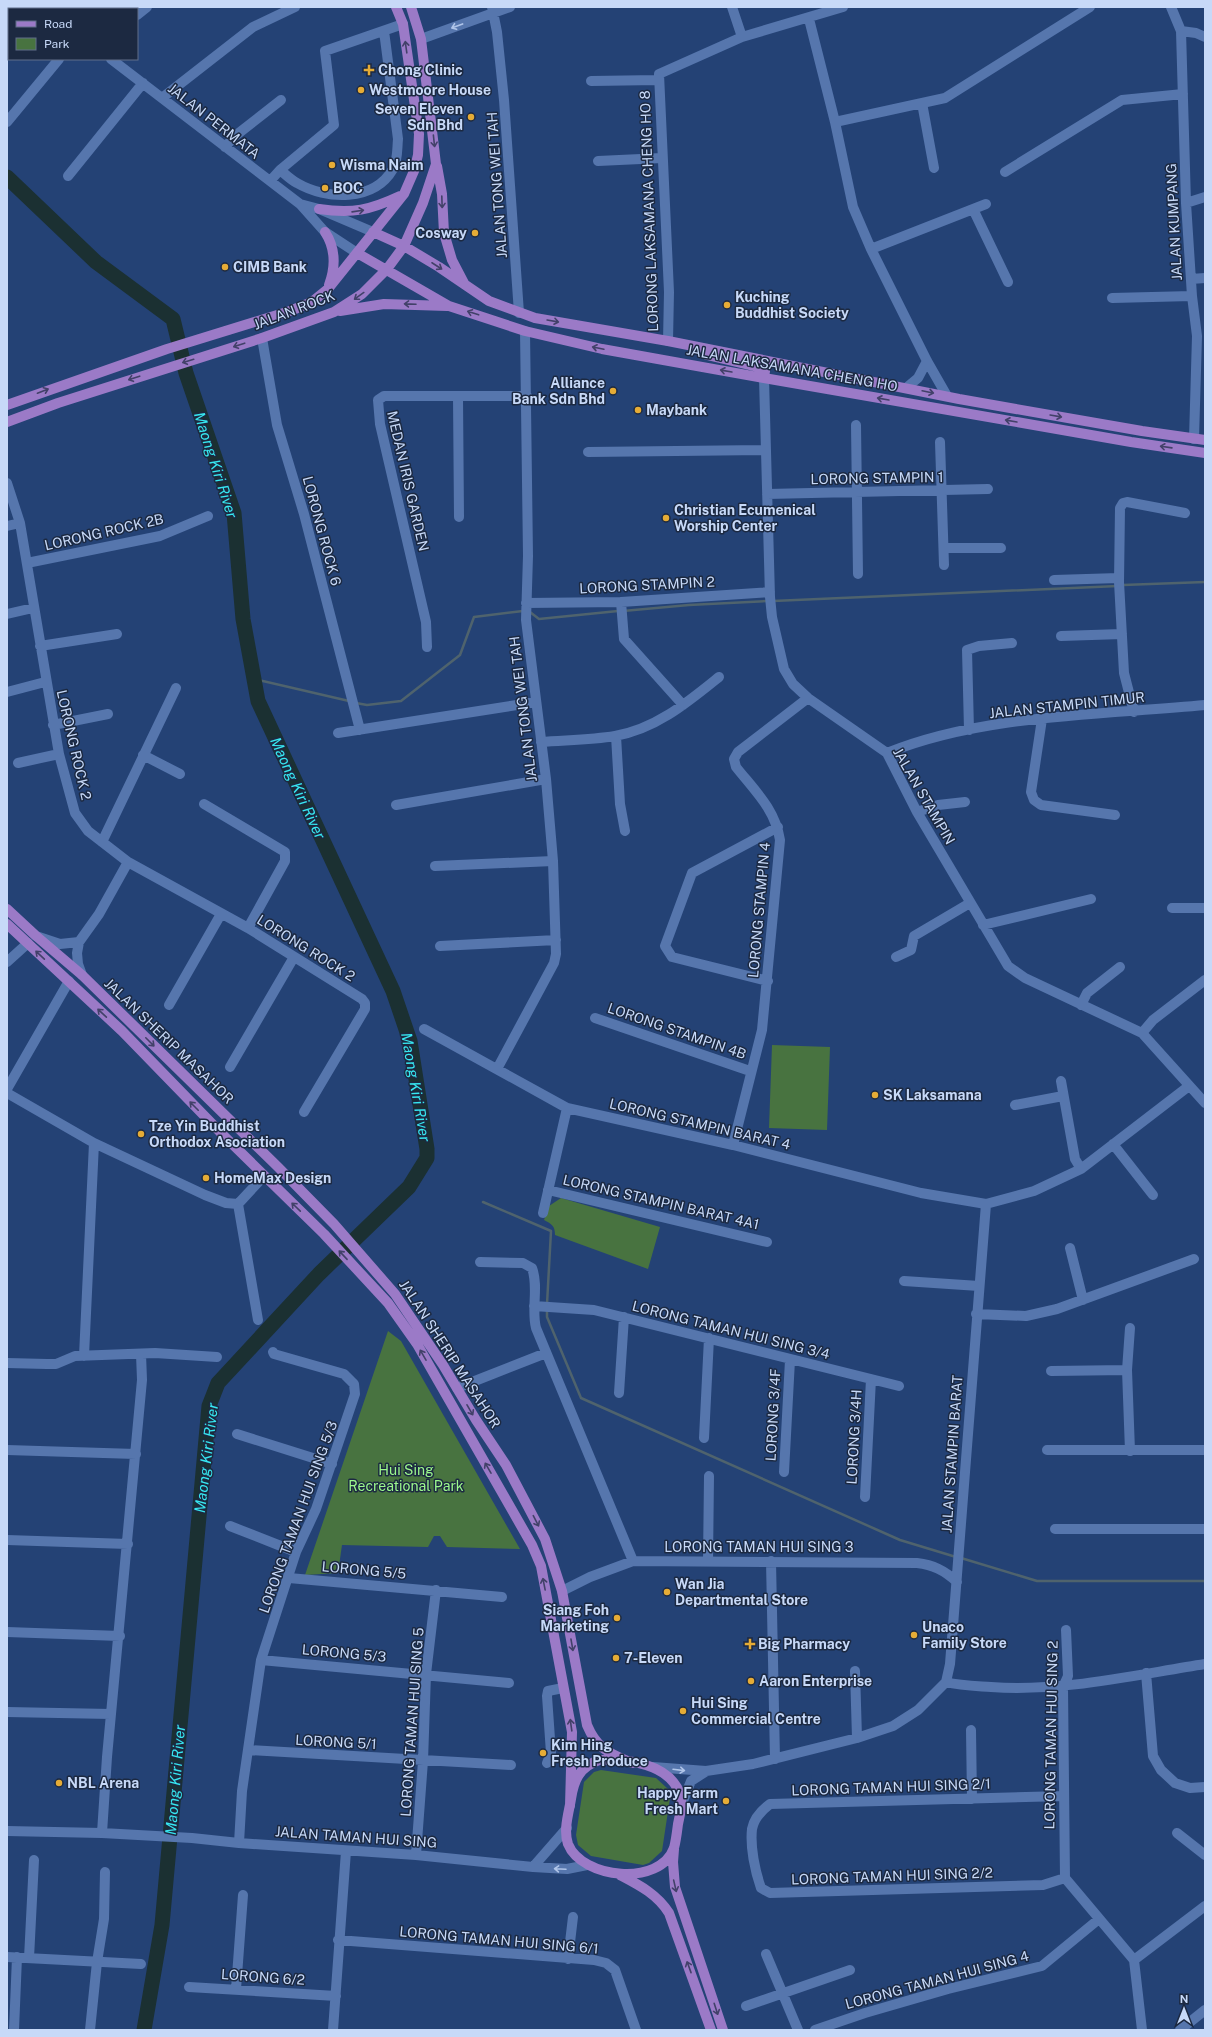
<svg xmlns="http://www.w3.org/2000/svg" width="1212" height="2037" font-family="'Public Sans',sans-serif">
<style>
.green{fill:#487340}
.lines{fill:none;stroke-linecap:round;stroke-linejoin:round}
.stream{stroke:#4f636d;stroke-width:2.5}
.river{stroke:#1b3032;stroke-width:15}
.minor{stroke:#5676ad;stroke-width:10}
.major{stroke:#9b7ac7;stroke-width:10}
.oneway{stroke:#b0c5e9}
.oneway2{stroke:#424169}
.poi-dot{fill:#e6ac36;stroke:#1c2941;stroke-width:1.5}
.labels{text-anchor:middle;dominant-baseline:central;stroke-width:3;stroke-linejoin:round;paint-order:stroke}
.poi-label{font-size:14px;font-weight:bold;fill:#c7d9f8;stroke:#1c2941;text-anchor:start}
.street-label{font-size:14px;fill:#c7d9f8;stroke:#1c2941}
.park-label{font-size:14px;fill:#9cf88c;stroke:#1c2941}
.water-label{font-size:15px;font-style:italic;fill:#37e7f1;stroke:#1c2941}
</style>
<rect width="100%" height="100%" fill="#244275"/>
<!-- green -->
<path class="green" d="M772,1045L830,1047L827,1130L769,1128Z
M561,1198L660,1227L648,1269L555,1235C555,1226 552,1224 544,1220L549,1206Z
M388,1331L401,1341L520,1549L447,1547L440,1536H434L428,1547L342,1545L338,1573L305,1575Z
M601,1770L656,1778L668,1789L670,1798L662,1851L649,1863L643,1865L591,1856L578,1845L576,1835L584,1782L594,1772Z"/>
<g class="lines">
<!-- stream -->
<path class="stream" d="M1123,585L1205,582
M773,601L1118,586
M623,611L689,605L768,601
M530,612L539,619L618,611
M254,679L349,701
M356,703L367,705L401,701L460,655L474,617L523,611
M483,1202L551,1231L547,1304
M547,1309V1317L581,1398L900,1540L956,1557
M961,1558L1037,1581H1205"/>
<!-- river -->
<path class="river" d="M7,177L96,262L173,319L186,373L234,513L243,619L258,701L393,991L410,1041L427,1149V1158L409,1187L319,1274L218,1383L209,1406L162,1925L144,2030"/>
<!-- minor -->
<path class="minor" d="M44,7L47,9
M492,7L497,32L504,100L519,313
M732,7L742,37
M1171,7L1181,31L1186,203L1192,296L1197,336L1194,439
M137,15L147,7
M809,19L835,122L853,207L871,249L986,204
M1181,31L1196,33L1205,37
M421,39L510,7
M111,59L300,204L325,232L357,253
M591,81L658,80
M162,98L253,27L295,7
M922,103L934,168
M7,122L59,59
M835,122L945,98L1090,7
M225,147L235,136L281,100
M598,161L662,158
M280,170C285,174 291,180 297,183C326,200 374,202 393,169C398,160 397,149 398,139L384,31
M1005,172L1122,100L1183,94
M68,176L143,83
M270,181L280,170L334,125L325,51L403,24
M1186,203L1205,197
M300,204L319,209L373,232
M973,209L1008,282
M871,249L927,361L947,396
M1191,279L1205,278
M1112,298L1192,296
M262,338L277,425L304,514L360,730
M668,341L669,292L659,74L742,37L843,7
M764,378L770,597L772,617L784,669L793,684L808,698L887,753L917,812L1008,966L1025,978L1142,1033L1205,1103
M906,388L918,378L927,361
M458,397L459,517
M856,425L858,574
M940,442L944,565
M588,452L765,450
M7,483L20,523L59,754L75,813L88,831L128,862L248,928L362,999L365,1003V1009L304,1112
M767,494L988,489
M7,526L20,523
M944,548H1001
M27,563L160,536L208,516
M1054,580L1119,578
M621,602L624,639L683,705
M526,603L621,602L770,592
M7,614L33,608
M1061,636L1122,634
M40,646L117,634
M427,647L426,622L380,424L378,400L384,396H527
M7,692L45,682
M1134,712L1124,673L1119,582L1120,508L1123,503L1127,502L1185,513
M1042,719L1031,792L1034,800L1041,805L1115,815
M53,725L108,714
M969,730L967,650L979,646L1012,643
M338,733L536,702
M616,736L620,804L625,831
M541,742C566,740 591,740 615,736C656,729 688,702 719,677
M887,753C983,714 1102,715 1205,705
M143,755L180,774
M18,763L59,754
M204,804L285,852V861L248,928
M396,805L546,779
M917,812L938,805L965,802
M102,842L176,688
M435,866L553,861
M1172,908H1205
M983,925L1091,899
M36,936L60,944L79,942
M440,946L556,940
M896,957L911,950L914,936L970,903
M7,962L28,943
M82,975L78,964L77,953L79,942L99,914L128,862
M768,981L672,957L665,946L692,873L778,827
M169,1005L221,914
M1081,1005L1087,993L1120,967
M595,1018L750,1071
M424,1029L567,1108L733,1145L921,1193L986,1204
M1142,1033L1153,1020L1205,980
M230,1067L294,957
M497,1069L554,963L556,954L553,861L546,779L526,620L528,556L525,331
M1061,1081L1075,1159L1081,1169
M7,1089L69,981
M7,1093L94,1143L205,1195L226,1203L238,1204L264,1176
M1015,1105L1063,1096
M1113,1144L1153,1195
M733,1145L762,1030L780,840C775,809 755,791 736,767L734,759L738,752L808,698
M548,1190L767,1242
M238,1204L258,1320
M543,1213L567,1108
M1070,1248L1083,1300
M480,1262L523,1263L532,1268C539,1287 531,1309 536,1328L633,1561
M904,1281L979,1286
M534,1306L594,1310L899,1386
M976,1314L1026,1316L1057,1309L1194,1259
M84,1356L94,1143
M7,1363L47,1364H56L75,1356L155,1353L217,1357
M1051,1371L1127,1370
M457,1388L546,1353
M619,1393L624,1317
M237,1434L332,1464
M704,1438L709,1338
M7,1450L136,1454
M1047,1450H1205
M1130,1451L1127,1370L1130,1328
M784,1472L790,1360
M865,1497L871,1379
M230,1526L296,1552
M1055,1529H1205
M7,1540L128,1544
M708,1561L709,1476
M771,1561L775,1759
M289,1578L502,1597
M562,1591L590,1577L633,1561L917,1563C933,1565 944,1570 957,1582
M1066,1630L1068,1676L1063,1687L1065,1878L1134,1960L1142,2030
M7,1632L120,1636
M261,1660L509,1683
M855,1671L857,1738
M1146,1673L1153,1756L1161,1770L1175,1783L1190,1788L1205,1787
M946,1682C961,1686 976,1686 991,1687C1063,1692 1134,1675 1205,1664
M7,1712L111,1714
M971,1730L972,1799
M248,1750L511,1765
M547,1763L551,1753L547,1696L548,1691L563,1688
M653,1767L706,1771L753,1764L857,1738L893,1726L918,1710L946,1682L950,1664L986,1204L1034,1191L1081,1169L1189,1086
M1064,1796L770,1804C762,1810 754,1818 752,1829C750,1847 755,1871 761,1888L770,1893L1043,1885L1065,1878
M681,1806L691,1781L705,1772
M7,1831L102,1833L192,1838L239,1843L416,1855L533,1867L567,1869L587,1865
M102,1833L107,1757L142,1380L141,1354
M1177,1833L1205,1855
M239,1843L242,1791L261,1660L296,1552L316,1509L355,1394L354,1384L344,1374L274,1354L273,1352
M416,1855L423,1761L426,1674L436,1590
M533,1867L567,1828
M338,1940L594,1960L606,1963L615,1970L636,2030
M766,1954L798,2030
M7,1957L141,1964
M29,1958L34,1860
M568,1959L573,1917
M1134,1960L1205,1906
M189,1987L336,1996
M236,1989L243,1895
M746,2006L850,1970
M14,2030L17,1957
M90,2030L97,1962L104,1919L105,1872
M333,2030L346,1851
M815,2030L865,2013L948,1989L1042,1966L1099,1919
M1180,2030L1205,2010"/>
<!-- major -->
<path class="major" d="M437,166L442,194L444,233L452,260L464,283
M319,209C353,214 370,210 400,196
M325,232C336,249 336,266 329,285
M373,232L404,246L439,267L489,301L535,318L668,341L959,399L1142,431L1205,440
M357,253L449,306L525,331L602,349L764,378L1131,442L1205,453
M340,311L384,304L447,306
M707,355L762,368L765,371L764,378
M7,405L167,349L290,311L312,302L328,289L404,194L414,171L418,155L419,134L403,24L396,7
M7,422L58,403L262,338L334,312L362,294L387,269L404,246L423,203L436,164L421,39L411,7
M7,909L35,935L82,975L278,1167L334,1224L395,1294L443,1365L476,1420L506,1465L545,1539L562,1591L587,1725C597,1749 609,1753 632,1763
M7,924L122,1031L223,1135L324,1234L388,1303L417,1344L532,1545L541,1566L572,1732L570,1806
M599,1760C627,1759 669,1763 680,1794C683,1803 680,1815 678,1824C677,1832 676,1841 674,1848C660,1887 582,1879 568,1844C563,1830 569,1812 571,1799C574,1779 580,1767 599,1760Z
M674,1849L673,1862L675,1887L723,2030
M620,1875C639,1885 657,1894 669,1913L711,2030"/>
</g>
<!-- one-way arrows -->
<defs><path id="oneway-shaft" d="M-6 0H5M1.5-3L5.5 0L1.5 3" fill="none" stroke-width="1.6" stroke-linecap="round" stroke-linejoin="round"/></defs>
<g class="oneway">
<use href="#oneway-shaft" transform="translate(457 26) rotate(160)"/>
<use href="#oneway-shaft" transform="translate(679 1770) rotate(7)"/>
<use href="#oneway-shaft" transform="translate(560 1869) rotate(-177)"/>
</g>
<g class="oneway2">
<use href="#oneway-shaft" transform="translate(406 47) rotate(-98)"/>
<use href="#oneway-shaft" transform="translate(434 141) rotate(84)"/>
<use href="#oneway-shaft" transform="translate(442 202) rotate(88)"/>
<use href="#oneway-shaft" transform="translate(358 211) rotate(-8)"/>
<use href="#oneway-shaft" transform="translate(437 266) rotate(33)"/>
<use href="#oneway-shaft" transform="translate(359 296) rotate(144)"/>
<use href="#oneway-shaft" transform="translate(410 304) rotate(-178)"/>
<use href="#oneway-shaft" transform="translate(473 313) rotate(-162)"/>
<use href="#oneway-shaft" transform="translate(553 321) rotate(10)"/>
<use href="#oneway-shaft" transform="translate(239 345) rotate(162)"/>
<use href="#oneway-shaft" transform="translate(598 348) rotate(-168)"/>
<use href="#oneway-shaft" transform="translate(188 361) rotate(163)"/>
<use href="#oneway-shaft" transform="translate(726 371) rotate(-170)"/>
<use href="#oneway-shaft" transform="translate(134 378) rotate(162)"/>
<use href="#oneway-shaft" transform="translate(43 391) rotate(-21)"/>
<use href="#oneway-shaft" transform="translate(928 392) rotate(12)"/>
<use href="#oneway-shaft" transform="translate(883 399) rotate(-170)"/>
<use href="#oneway-shaft" transform="translate(1056 416) rotate(10)"/>
<use href="#oneway-shaft" transform="translate(1011 421) rotate(-170)"/>
<use href="#oneway-shaft" transform="translate(1166 447) rotate(-172)"/>
<use href="#oneway-shaft" transform="translate(40 955) rotate(-137)"/>
<use href="#oneway-shaft" transform="translate(102 1013) rotate(-137)"/>
<use href="#oneway-shaft" transform="translate(150 1042) rotate(45)"/>
<use href="#oneway-shaft" transform="translate(194 1106) rotate(-135)"/>
<use href="#oneway-shaft" transform="translate(296 1207) rotate(-136)"/>
<use href="#oneway-shaft" transform="translate(343 1255) rotate(-133)"/>
<use href="#oneway-shaft" transform="translate(423 1355) rotate(-120)"/>
<use href="#oneway-shaft" transform="translate(470 1410) rotate(60)"/>
<use href="#oneway-shaft" transform="translate(488 1468) rotate(-120)"/>
<use href="#oneway-shaft" transform="translate(536 1521) rotate(63)"/>
<use href="#oneway-shaft" transform="translate(544 1584) rotate(-101)"/>
<use href="#oneway-shaft" transform="translate(572 1645) rotate(80)"/>
<use href="#oneway-shaft" transform="translate(571 1725) rotate(-98)"/>
<use href="#oneway-shaft" transform="translate(675 1886) rotate(77)"/>
<use href="#oneway-shaft" transform="translate(689 1967) rotate(-110)"/>
<use href="#oneway-shaft" transform="translate(716 2009) rotate(72)"/>
</g>
<!-- markers -->
<g class="poi-dot">
<path d="M367 64h4v4h4v4h-4v4h-4v-4h-4v-4h4z"/>
<circle cx="361" cy="90" r="4"/>
<circle cx="471" cy="117" r="4"/>
<circle cx="332" cy="165" r="4"/>
<circle cx="325" cy="188" r="4"/>
<circle cx="475" cy="233" r="4"/>
<circle cx="225" cy="267" r="4"/>
<circle cx="727" cy="305" r="4"/>
<circle cx="613" cy="391" r="4"/>
<circle cx="638" cy="410" r="4"/>
<circle cx="666" cy="518" r="4"/>
<circle cx="875" cy="1095" r="4"/>
<circle cx="141" cy="1134" r="4"/>
<circle cx="206" cy="1178" r="4"/>
<circle cx="667" cy="1592" r="4"/>
<circle cx="617" cy="1618" r="4"/>
<circle cx="914" cy="1635" r="4"/>
<path d="M748 1638h4v4h4v4h-4v4h-4v-4h-4v-4h4z"/>
<circle cx="616" cy="1658" r="4"/>
<circle cx="751" cy="1681" r="4"/>
<circle cx="683" cy="1711" r="4"/>
<circle cx="543" cy="1753" r="4"/>
<circle cx="59" cy="1783" r="4"/>
<circle cx="726" cy="1801" r="4"/>
</g>
<g class="labels">
<!-- poi labels -->
<g class="poi-label">
<text x="378" y="70">Chong Clinic</text>
<text x="369" y="90">Westmoore House</text>
<text x="463" y="109" text-anchor="end">Seven Eleven<tspan x="463" dy="16">Sdn Bhd</tspan></text>
<text x="340" y="165">Wisma Naim</text>
<text x="333" y="188">BOC</text>
<text x="467" y="233" text-anchor="end">Cosway</text>
<text x="233" y="267">CIMB Bank</text>
<text x="735" y="297">Kuching<tspan x="735" dy="16">Buddhist Society</tspan></text>
<text x="605" y="383" text-anchor="end">Alliance<tspan x="605" dy="16">Bank Sdn Bhd</tspan></text>
<text x="646" y="410">Maybank</text>
<text x="674" y="510">Christian Ecumenical<tspan x="674" dy="16">Worship Center</tspan></text>
<text x="883" y="1095">SK Laksamana</text>
<text x="149" y="1126">Tze Yin Buddhist<tspan x="149" dy="16">Orthodox Asociation</tspan></text>
<text x="214" y="1178">HomeMax Design</text>
<text x="675" y="1584">Wan Jia<tspan x="675" dy="16">Departmental Store</tspan></text>
<text x="609" y="1610" text-anchor="end">Siang Foh<tspan x="609" dy="16">Marketing</tspan></text>
<text x="922" y="1627">Unaco<tspan x="922" dy="16">Family Store</tspan></text>
<text x="758" y="1644">Big Pharmacy</text>
<text x="624" y="1658">7-Eleven</text>
<text x="759" y="1681">Aaron Enterprise</text>
<text x="691" y="1703">Hui Sing<tspan x="691" dy="16">Commercial Centre</tspan></text>
<text x="551" y="1745">Kim Hing<tspan x="551" dy="16">Fresh Produce</tspan></text>
<text x="67" y="1783">NBL Arena</text>
<text x="718" y="1793" text-anchor="end">Happy Farm<tspan x="718" dy="16">Fresh Mart</tspan></text>
</g>
<!-- street labels -->
<g class="street-label">
<text transform="translate(214 121) rotate(38)">JALAN PERMATA</text>
<text transform="translate(497 185) rotate(-94)">JALAN TONG WEI TAH</text>
<text transform="translate(649 211) rotate(-92)">LORONG LAKSAMANA CHENG HO 8</text>
<text transform="translate(1174 222) rotate(-93)">JALAN KUMPANG</text>
<text transform="translate(294 310) rotate(-21)">JALAN ROCK</text>
<text transform="translate(792 368) rotate(10)">JALAN LAKSAMANA CHENG HO</text>
<text transform="translate(877 478) rotate(-1)">LORONG STAMPIN 1</text>
<text transform="translate(408 481) rotate(77)">MEDAN IRIS GARDEN</text>
<text transform="translate(322 531) rotate(75)">LORONG ROCK 6</text>
<text transform="translate(104 532) rotate(-13)">LORONG ROCK 2B</text>
<text transform="translate(647 585) rotate(-3)">LORONG STAMPIN 2</text>
<text transform="translate(1067 705) rotate(-6)">JALAN STAMPIN TIMUR</text>
<text transform="translate(523 709) rotate(-97)">JALAN TONG WEI TAH</text>
<text transform="translate(74 745) rotate(77)">LORONG ROCK 2</text>
<text transform="translate(924 796) rotate(60)">JALAN STAMPIN</text>
<text transform="translate(759 910) rotate(-85)">LORONG STAMPIN 4</text>
<text transform="translate(306 948) rotate(32)">LORONG ROCK 2</text>
<text transform="translate(677 1031) rotate(19)">LORONG STAMPIN 4B</text>
<text transform="translate(169 1041) rotate(44)">JALAN SHERIP MASAHOR</text>
<text transform="translate(700 1124) rotate(13)">LORONG STAMPIN BARAT 4</text>
<text transform="translate(661 1202) rotate(13)">LORONG STAMPIN BARAT 4A1</text>
<text transform="translate(731 1330) rotate(14)">LORONG TAMAN HUI SING 3/4</text>
<text transform="translate(450 1354) rotate(57)">JALAN SHERIP MASAHOR</text>
<text transform="translate(773 1415) rotate(-87)">LORONG 3/4F</text>
<text transform="translate(854 1437) rotate(-87)">LORONG 3/4H</text>
<text transform="translate(952 1454) rotate(-86)">JALAN STAMPIN BARAT</text>
<text transform="translate(298 1517) rotate(-70)">LORONG TAMAN HUI SING 5/3</text>
<text x="759" y="1547">LORONG TAMAN HUI SING 3</text>
<text transform="translate(364 1570) rotate(5)">LORONG 5/5</text>
<text transform="translate(344 1653) rotate(5)">LORONG 5/3</text>
<text transform="translate(412 1722) rotate(-86)">LORONG TAMAN HUI SING 5</text>
<text transform="translate(1051 1735) rotate(-89)">LORONG TAMAN HUI SING 2</text>
<text transform="translate(336 1742) rotate(3)">LORONG 5/1</text>
<text transform="translate(891 1787) rotate(-2)">LORONG TAMAN HUI SING 2/1</text>
<text transform="translate(356 1837) rotate(4)">JALAN TAMAN HUI SING</text>
<text transform="translate(892 1876) rotate(-2)">LORONG TAMAN HUI SING 2/2</text>
<text transform="translate(499 1940) rotate(5)">LORONG TAMAN HUI SING 6/1</text>
<text transform="translate(263 1977) rotate(4)">LORONG 6/2</text>
<text transform="translate(937 1980) rotate(-15)">LORONG TAMAN HUI SING 4</text>
</g>
<!-- park labels -->
<g class="park-label">
<text x="406" y="1470">Hui Sing<tspan x="406" dy="16">Recreational Park</tspan></text>
</g>
<!-- water labels -->
<g class="water-label">
<text transform="translate(216 465) rotate(72)">Maong Kiri River</text>
<text transform="translate(298 788) rotate(65)">Maong Kiri River</text>
<text transform="translate(416 1087) rotate(80)">Maong Kiri River</text>
<text transform="translate(206 1458) rotate(-83)">Maong Kiri River</text>
<text transform="translate(175 1780) rotate(-85)">Maong Kiri River</text>
</g>
</g>
<!-- border -->
<rect width="1212" height="2037" fill="none" stroke="#c7d9f8" stroke-width="16"/>
<!-- legend -->
<rect x="8" y="8" width="130" height="52" fill="#1c2941" stroke="#606f8a"/>
<rect x="16" y="21" width="20" height="6" fill="#9b7ac7" stroke="#606f8a"/>
<text x="44" y="28" font-size="12" fill="#c7d9f8">Road</text>
<rect x="16" y="38" width="20" height="12" fill="#487340" stroke="#606f8a"/>
<text x="44" y="48" font-size="12" fill="#c7d9f8">Park</text>
<!-- north arrow -->
<g transform="translate(1184 2009)" stroke="#1c2941" stroke-width="3" paint-order="stroke">
<path d="M0-3L7 15L0 10L-7 15Z" fill="#c7d9f8"/>
<text y="-6" font-size="11" font-weight="bold" text-anchor="middle" fill="#c7d9f8">N</text>
</g>
</svg>
